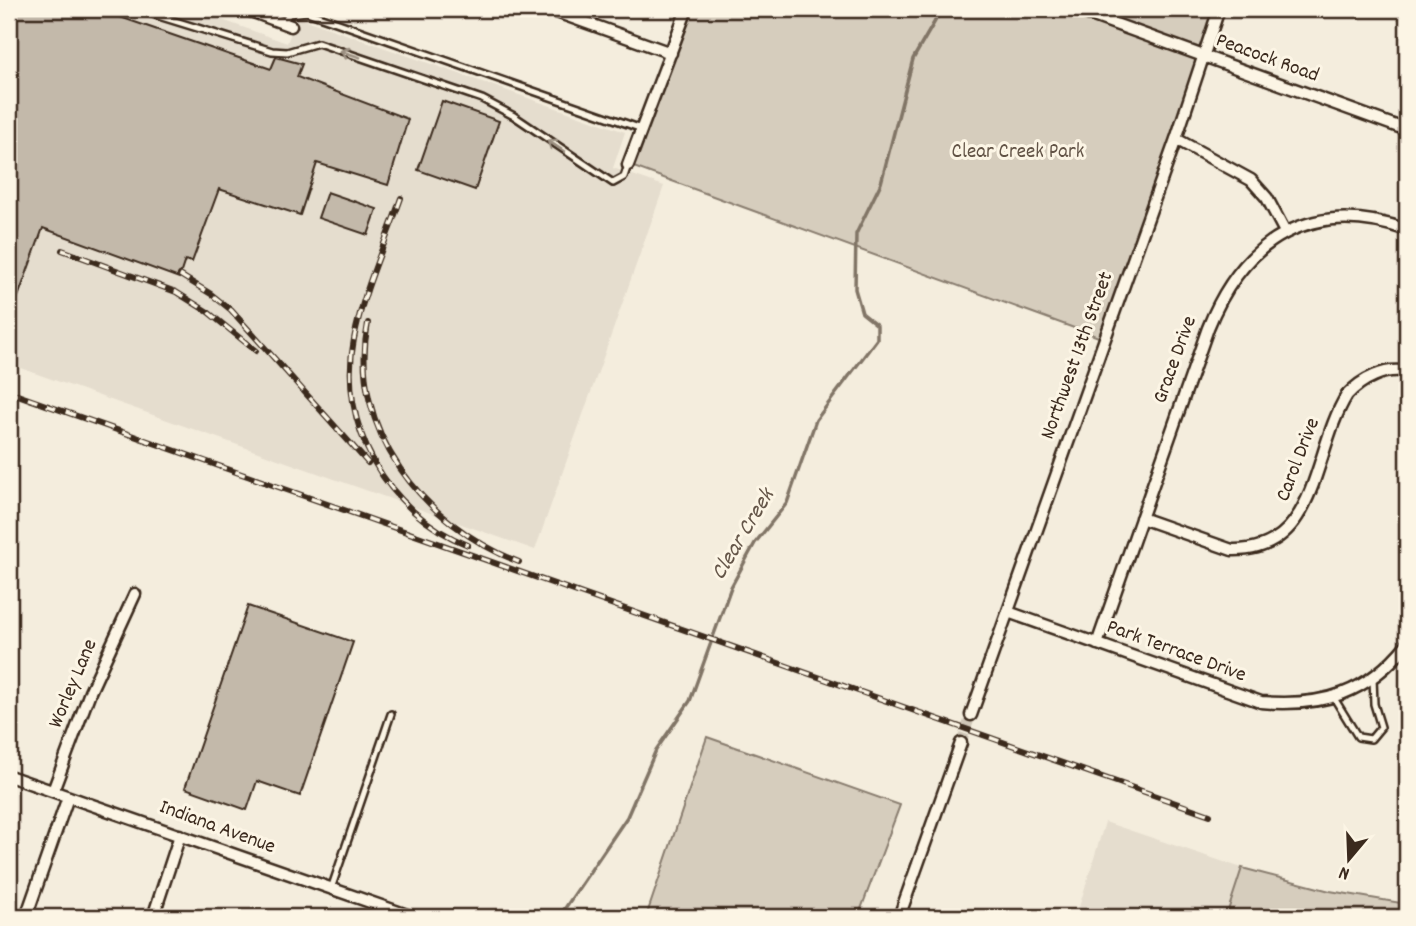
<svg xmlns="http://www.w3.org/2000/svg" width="1416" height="926" font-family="Dekko,sans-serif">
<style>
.built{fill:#e5ddce}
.green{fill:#d6cdbd;stroke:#887c6e;stroke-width:2}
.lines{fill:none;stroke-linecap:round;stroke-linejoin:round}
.stream{stroke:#817466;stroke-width:3.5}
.building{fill:#c3b9aa;stroke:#3b2a1e;stroke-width:2}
.street-tunnel{stroke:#cfc6b7;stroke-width:10;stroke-dasharray:10 5;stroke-linecap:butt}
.lane-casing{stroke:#3b2a1e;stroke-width:10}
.street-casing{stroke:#3b2a1e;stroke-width:15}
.lane{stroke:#fcf5e5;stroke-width:5}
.street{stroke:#fcf5e5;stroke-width:10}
.rail-casing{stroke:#3b2a1e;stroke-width:6}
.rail{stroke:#fcf5e5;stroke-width:3.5;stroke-dasharray:10;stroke-linecap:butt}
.oneway{stroke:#9c9082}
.labels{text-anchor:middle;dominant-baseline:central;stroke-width:6;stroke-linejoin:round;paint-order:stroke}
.street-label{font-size:21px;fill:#3b2a1e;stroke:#fcf5e5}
.park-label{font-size:21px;fill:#625346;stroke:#fcf5e5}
.water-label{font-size:23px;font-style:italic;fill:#645548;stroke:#fcf5e5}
</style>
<rect width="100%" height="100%" fill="#f4eddd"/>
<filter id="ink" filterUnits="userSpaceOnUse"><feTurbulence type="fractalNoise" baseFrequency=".0143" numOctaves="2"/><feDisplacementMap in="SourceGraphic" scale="14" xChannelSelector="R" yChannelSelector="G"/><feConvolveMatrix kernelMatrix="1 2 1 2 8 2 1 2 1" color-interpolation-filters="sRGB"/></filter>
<g filter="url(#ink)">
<!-- built -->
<path class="built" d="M9,9H191L287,43L297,17L625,132L613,168L664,186L535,550L9,364Z
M1105,822L1242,868L1226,917H1076Z"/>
<!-- green -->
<path class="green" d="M687,9H1219L1104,339L628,165Z
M707,737L900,805L858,917H646Z
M1242,868L1330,891L1407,904V917H1226Z"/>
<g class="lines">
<!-- stream -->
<path class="stream" d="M559,917L627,817L656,750L690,701L731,587L755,543L787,503L816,420L877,339V325L862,313L855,289L856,234L881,183L913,59L942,9"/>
</g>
<!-- building -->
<path class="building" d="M9,9H97L271,69L276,57L302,64L297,77L408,119L388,185L317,163L300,215L219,189L192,262L185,260L179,278L43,228L9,322Z
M442,101L499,121L475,190L418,170Z
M327,192L377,209L368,235L318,218Z
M248,606L353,642L300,796L257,781L247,810L185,788Z"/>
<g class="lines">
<!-- street-tunnel -->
<path class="street-tunnel" d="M961,743L971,715"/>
<defs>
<path id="lane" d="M136,9L272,51L287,52L318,43L482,99L514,116L613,183L624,177L628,165
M282,23L289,14L307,12L642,129
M1334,698L1358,737L1371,739L1381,727L1374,704L1373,678
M331,889L391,714"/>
<path id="street" d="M245,9L291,26
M548,9L671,53
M1074,9L1407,130
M1404,9L1407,11
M1176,139L1251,180L1267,198L1285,232
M628,165L687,9
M1141,518L1232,550C1319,552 1312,451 1347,395C1362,379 1385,367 1407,372
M1008,612L1261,702C1323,707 1367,694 1407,644
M1097,644L1208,328C1244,238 1313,197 1407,230
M971,715L1176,139L1219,9
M9,776L413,917
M53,791L90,692L135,594
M26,917L68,797
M153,917L180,835
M899,917L961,743"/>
</defs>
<!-- lane casing -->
<use href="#lane" class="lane-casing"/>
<!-- street casing -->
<use href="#street" class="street-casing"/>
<!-- lane -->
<use href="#lane" class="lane"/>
<!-- street -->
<use href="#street" class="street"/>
<defs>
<path id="rail" d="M401,198C385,244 363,291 354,339C337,425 387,513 468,545
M62,250L176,292L208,312L256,351
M180,275L211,294L231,310L368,463
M368,323C347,429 424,525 519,562
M9,392L1210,815"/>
</defs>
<!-- rail casing -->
<use href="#rail" class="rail-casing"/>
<!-- rail -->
<use href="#rail" class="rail"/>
</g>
<!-- one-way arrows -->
<defs><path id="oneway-shaft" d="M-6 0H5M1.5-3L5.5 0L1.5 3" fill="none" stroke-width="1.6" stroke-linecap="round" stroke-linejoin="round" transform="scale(1.75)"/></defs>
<g class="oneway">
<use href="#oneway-shaft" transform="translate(350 54) rotate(-162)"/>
<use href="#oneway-shaft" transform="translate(556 146) rotate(-146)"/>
</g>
</g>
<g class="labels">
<!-- street labels -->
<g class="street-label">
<text transform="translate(1267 59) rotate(20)">Peacock Road</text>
<text transform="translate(1078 356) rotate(-70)">Northwest 13th Street</text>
<text transform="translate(1176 360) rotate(-70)">Grace Drive</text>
<text transform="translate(1299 460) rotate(-69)">Carol Drive</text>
<text transform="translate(1176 652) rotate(20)">Park Terrace Drive</text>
<text transform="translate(74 684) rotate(-67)">Worley Lane</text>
<text transform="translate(217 828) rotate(20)">Indiana Avenue</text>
</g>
<!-- park labels -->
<g class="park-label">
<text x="1018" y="153">Clear Creek Park</text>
</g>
<!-- water labels -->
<g class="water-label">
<text transform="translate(744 535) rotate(-59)">Clear Creek</text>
</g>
</g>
<!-- margin -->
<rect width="1416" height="926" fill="none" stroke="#fcf5e5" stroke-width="35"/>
<rect x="18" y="18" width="1381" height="891" fill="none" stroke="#3b2a1e" stroke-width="2.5" filter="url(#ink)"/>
<!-- north arrow -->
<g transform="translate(1349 859) rotate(199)" stroke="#fcf5e5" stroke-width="5" paint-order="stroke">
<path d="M0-5L12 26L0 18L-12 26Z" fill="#3b2a1e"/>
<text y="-10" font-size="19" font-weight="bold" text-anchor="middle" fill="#3b2a1e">N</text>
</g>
</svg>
